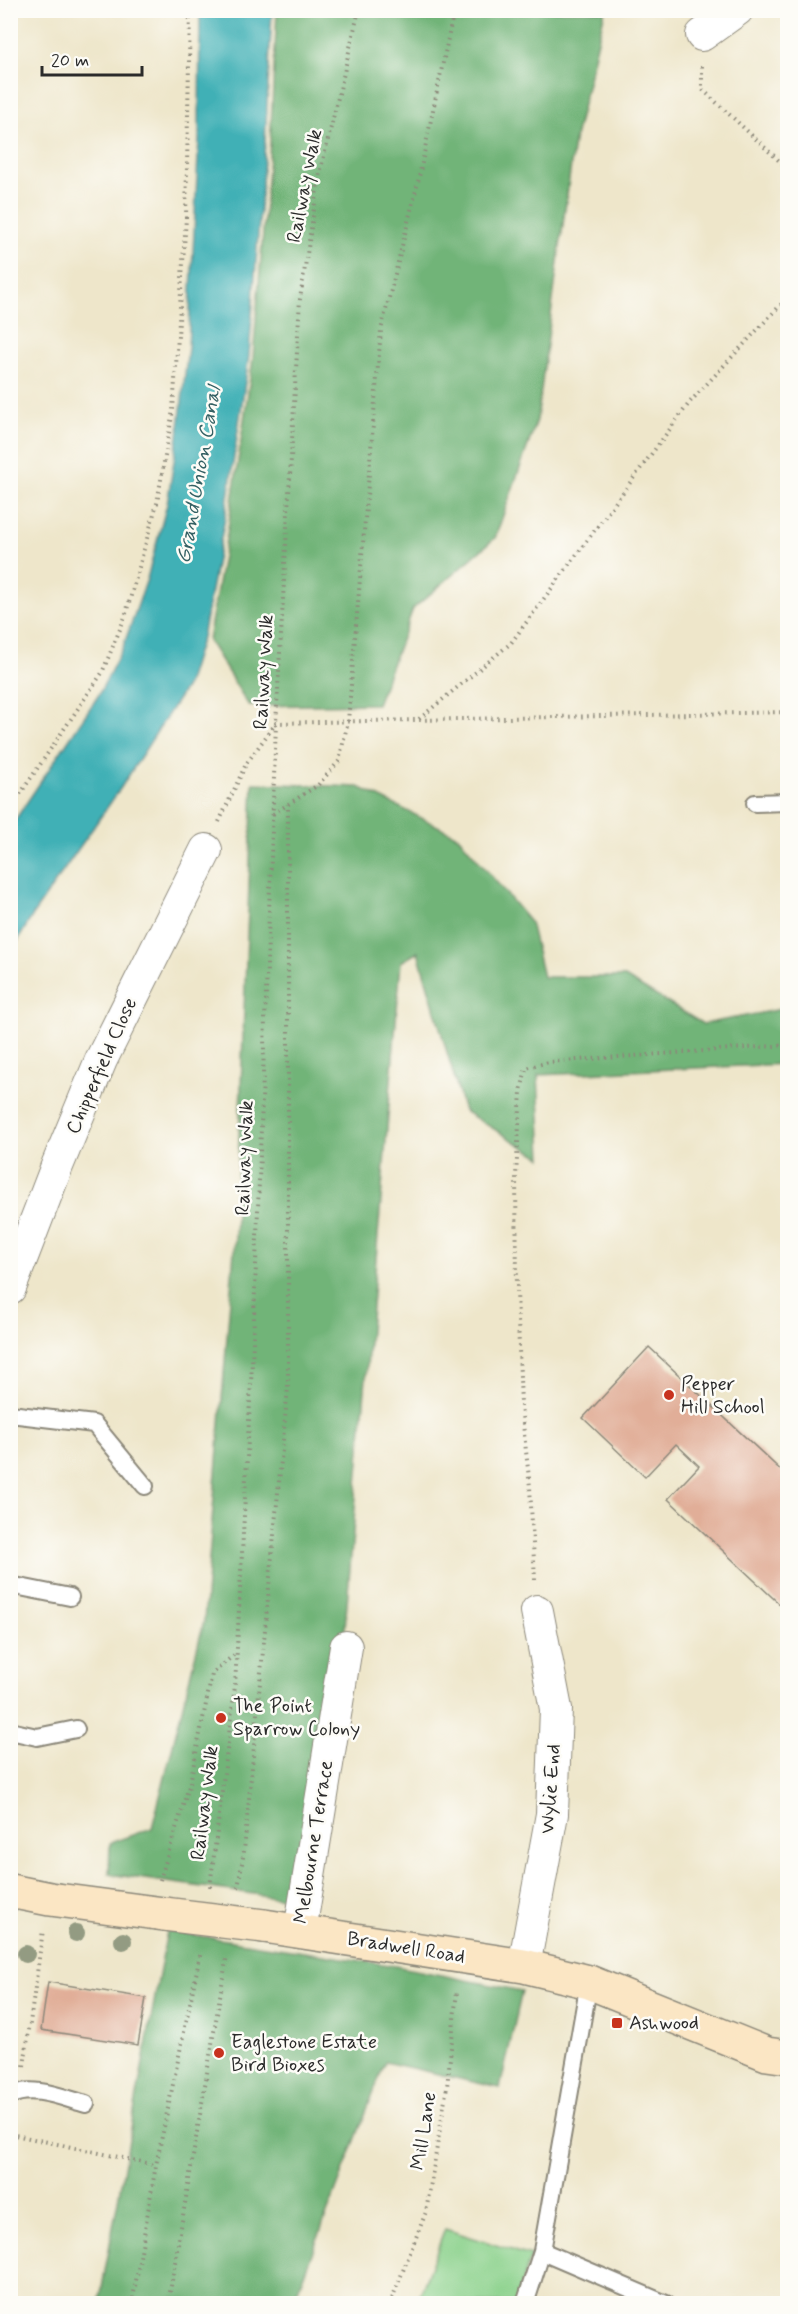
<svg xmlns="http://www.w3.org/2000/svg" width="798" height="2314" font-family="Mynerve,sans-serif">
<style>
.green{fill:#8cd28d;stroke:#5c7e5c;stroke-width:1.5}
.forest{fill:#71b478;stroke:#4e7052;stroke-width:1.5}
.water{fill:#3fb0b6;stroke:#356e70;stroke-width:1.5}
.building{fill:#e1ae98}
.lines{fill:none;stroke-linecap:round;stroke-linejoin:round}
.lane-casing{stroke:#8c887a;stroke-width:20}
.street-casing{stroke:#8c887a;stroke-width:34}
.secondary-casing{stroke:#8c887a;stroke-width:36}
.path{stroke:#8c887a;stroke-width:4;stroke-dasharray:1.5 4.5;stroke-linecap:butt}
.lane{stroke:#fff;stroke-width:16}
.street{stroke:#fff;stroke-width:32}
.secondary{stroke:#fbe6c4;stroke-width:33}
.secondary-bridge-casing{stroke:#8c887a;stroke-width:36;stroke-linecap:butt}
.secondary-bridge{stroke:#fbe6c4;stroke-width:33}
.tree{fill:#939b82}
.poi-dot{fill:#c8321e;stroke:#fdfcf7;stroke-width:2}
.labels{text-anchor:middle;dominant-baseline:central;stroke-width:5;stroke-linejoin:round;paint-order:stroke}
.street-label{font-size:20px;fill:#2b2b2b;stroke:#fdfcf7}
.poi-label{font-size:20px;fill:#2b2b2b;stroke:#fdfcf7;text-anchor:start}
.water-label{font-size:21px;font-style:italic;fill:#336063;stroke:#fdfcf7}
</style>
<rect width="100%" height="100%" fill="#fdfcf7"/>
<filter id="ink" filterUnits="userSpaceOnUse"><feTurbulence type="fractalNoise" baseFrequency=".0167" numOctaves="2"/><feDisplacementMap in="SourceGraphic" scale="12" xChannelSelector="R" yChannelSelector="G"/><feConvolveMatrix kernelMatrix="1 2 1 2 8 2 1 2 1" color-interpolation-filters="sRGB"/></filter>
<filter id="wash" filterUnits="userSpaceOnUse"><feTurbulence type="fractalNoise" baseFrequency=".008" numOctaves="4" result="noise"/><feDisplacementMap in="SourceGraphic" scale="24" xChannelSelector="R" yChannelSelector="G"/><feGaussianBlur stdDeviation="1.35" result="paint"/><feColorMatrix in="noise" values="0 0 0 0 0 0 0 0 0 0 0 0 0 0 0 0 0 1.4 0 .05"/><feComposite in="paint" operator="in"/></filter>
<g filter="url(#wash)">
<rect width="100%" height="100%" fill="#eee6ca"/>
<!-- green -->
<path class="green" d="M445,2229L531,2256L515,2303H417Z"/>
<!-- forest -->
<path class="forest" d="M277,11H605L574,142L537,420L495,538L413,609L377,704L249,706L208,640L229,522L253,358L270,143Z
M253,783L359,787L458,836L530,922L543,977H625L703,1024L787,1008V1064L538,1075L542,1158L464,1111L418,952L401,962L339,1699L289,1899L109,1874L110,1843L152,1828L204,1621L235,1238Z
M167,1931L395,1966L522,1991L500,2088L385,2062L293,2303L99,2304Z"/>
<!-- water -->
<path class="water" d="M200,11H272L265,143L249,356L225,518L202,637L187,685L120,789L34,913L11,952V826L98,696L123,647L147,579L167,504L178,436L188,347L199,138Z"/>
<g id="blocks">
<!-- building -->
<path class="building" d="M649,1347L788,1477V1612L668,1499L699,1466L676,1444L645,1477L583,1418Z
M48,1982L146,1998L138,2045L41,2030Z"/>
</g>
</g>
<g filter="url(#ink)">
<use href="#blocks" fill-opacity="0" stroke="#8c887a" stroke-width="1.5"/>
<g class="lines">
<defs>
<path id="lane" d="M755,803L788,802
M10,1414L94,1424L145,1486
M10,1585L70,1597
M10,1731L37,1737L76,1729
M10,2096C32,2084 63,2098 86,2104
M542,2251L666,2304
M525,2304L542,2251L589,1982"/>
<path id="street" d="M702,35L737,10
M10,1288L57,1166L101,1060L206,850
M300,1931L346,1647
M524,1966L552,1814L556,1709L537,1611"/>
<path id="secondary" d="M10,1891L50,1899L164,1914
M264,1926L524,1966L589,1982L767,2054L788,2057"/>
</defs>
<!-- lane casing -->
<use href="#lane" class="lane-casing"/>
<!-- street casing -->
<use href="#street" class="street-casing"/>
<!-- secondary casing -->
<use href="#secondary" class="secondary-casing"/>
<!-- path -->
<path class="path" d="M702,66V89L788,169
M419,719L511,643L690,402L788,297
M10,809L102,673L125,617L157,503L173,410L186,218L190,10
M273,814L318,785L339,761L348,721L381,330L418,182L454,10
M219,822L246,764L276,723L788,712
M535,1580L530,1487L521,1406L517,1290L516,1176L521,1091L526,1068L549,1062L788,1045
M160,1880L190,1783L212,1674L236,1653
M210,1887L235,1686L253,1344L276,723L300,299L319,177L359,10
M238,1888L244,1851L288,1387V804
M24,2066L43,1930
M10,2134L156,2165
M132,2304L156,2165L201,1951
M168,2304L227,1955
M390,2304L426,2212L447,2087L457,1990"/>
<!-- lane -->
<use href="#lane" class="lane"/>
<!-- street -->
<use href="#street" class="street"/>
<!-- secondary -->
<use href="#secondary" class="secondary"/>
<defs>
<path id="secondary-bridge" d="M164,1914L264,1926"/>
</defs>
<!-- secondary-bridge casing -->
<use href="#secondary-bridge" class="secondary-bridge-casing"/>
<!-- secondary-bridge -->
<use href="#secondary-bridge" class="secondary-bridge"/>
</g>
<!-- trees -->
<g class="tree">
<circle cx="76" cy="1933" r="9"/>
<circle cx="123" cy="1941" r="9"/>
<circle cx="26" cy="1954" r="9"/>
</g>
</g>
<!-- markers -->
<g class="poi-dot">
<circle cx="669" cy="1395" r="6"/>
<circle cx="221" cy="1718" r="6"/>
<rect x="611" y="2017" width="12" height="12" rx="3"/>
<circle cx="219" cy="2053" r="6"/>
</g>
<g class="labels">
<!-- street labels -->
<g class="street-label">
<text transform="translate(305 186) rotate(-79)">Railway Walk</text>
<text transform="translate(264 672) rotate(-87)">Railway Walk</text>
<text transform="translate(102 1066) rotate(-66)">Chipperfield Close</text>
<text transform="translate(245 1158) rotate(-88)">Railway Walk</text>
<text transform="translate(551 1789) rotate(-86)">Wylie End</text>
<text transform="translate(205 1803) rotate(-83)">Railway Walk</text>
<text transform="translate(314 1842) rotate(-81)">Melbourne Terrace</text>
<text transform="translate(406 1948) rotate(9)">Bradwell Road</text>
<text transform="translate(424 2131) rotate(-81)">Mill Lane</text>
</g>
<!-- poi labels -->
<g class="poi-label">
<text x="681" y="1384">Pepper<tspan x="681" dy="23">Hill School</tspan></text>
<text x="233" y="1706">The Point<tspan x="233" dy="23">Sparrow Colony</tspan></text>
<text x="629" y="2023">Ashwood</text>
<text x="231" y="2042">Eaglestone Estate<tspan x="231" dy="23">Bird Bioxes</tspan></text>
</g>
<!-- water labels -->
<g class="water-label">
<text transform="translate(199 475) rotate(-80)">Grand Union Canal</text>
</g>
</g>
<!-- margin -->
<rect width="798" height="2314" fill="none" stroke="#fdfcf7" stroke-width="36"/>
<!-- scale -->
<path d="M42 66v9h100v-9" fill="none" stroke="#2b2b2b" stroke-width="3"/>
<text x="51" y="66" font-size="18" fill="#2b2b2b" stroke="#fdfcf7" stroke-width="4.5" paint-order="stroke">20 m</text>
</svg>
